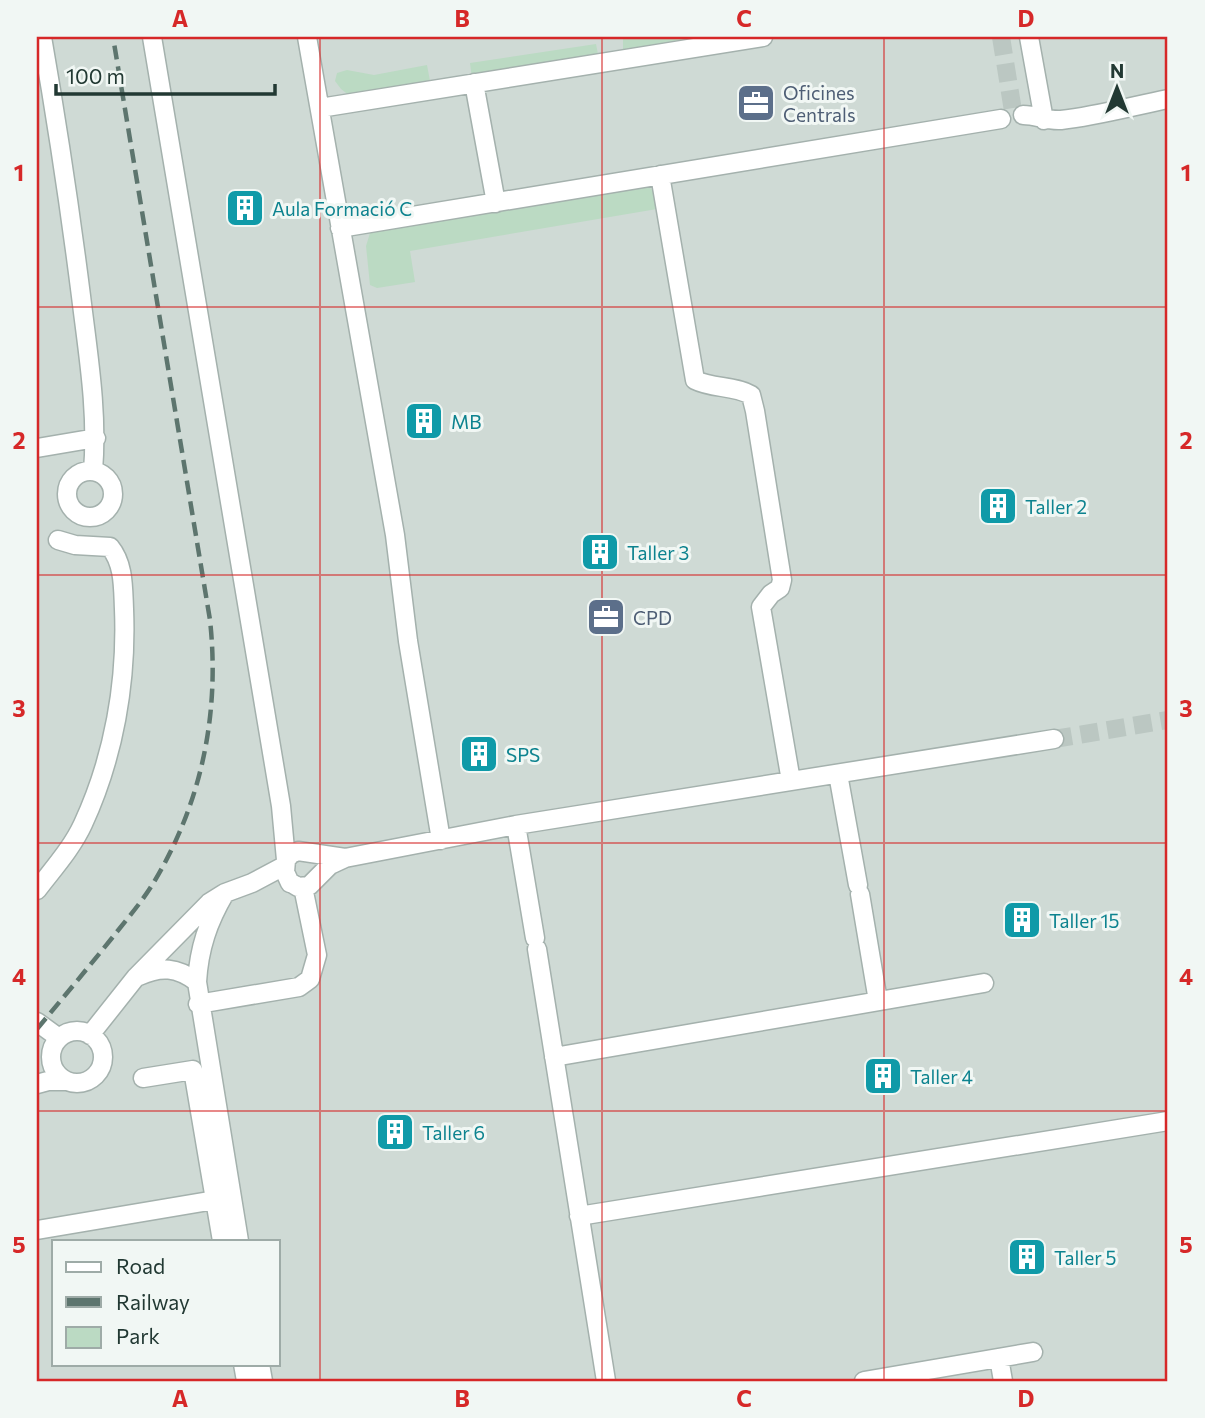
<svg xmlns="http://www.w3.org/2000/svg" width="1205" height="1418" font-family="Commissioner,sans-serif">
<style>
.built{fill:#cfdad5;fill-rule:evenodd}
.green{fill:#bbdac3}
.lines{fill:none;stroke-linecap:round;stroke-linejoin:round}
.minor-tunnel{stroke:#bbc7c2;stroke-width:18;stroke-dasharray:18 9;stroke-linecap:butt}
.minor-casing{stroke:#a4b1ad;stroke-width:21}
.minor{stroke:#fff;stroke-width:18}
.rail{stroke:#5d756e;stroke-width:4.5;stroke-dasharray:14 7;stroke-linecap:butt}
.grid{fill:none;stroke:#d62828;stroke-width:2;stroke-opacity:0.55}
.labels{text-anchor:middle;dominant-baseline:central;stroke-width:6;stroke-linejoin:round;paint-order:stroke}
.service-label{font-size:19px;fill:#4e5e75;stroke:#f1f7f4;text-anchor:start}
.culture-label{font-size:19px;fill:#0d838f;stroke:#f1f7f4;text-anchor:start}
.neatline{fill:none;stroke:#d62828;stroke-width:2.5}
.grid-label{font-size:23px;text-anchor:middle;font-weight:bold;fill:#d62828}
</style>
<rect width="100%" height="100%" fill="#e1eae6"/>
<!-- built -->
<path class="built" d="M37,37H1168V1381H37ZM54,1241H278V1364H54Z"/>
<!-- green -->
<path class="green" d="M638,37H729L615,57L614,52L623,51V39Z
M596,44L599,59L472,79L470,63Z
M427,65L430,81L464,75V81L350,96L341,89L335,81L337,73L347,70L374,75Z
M645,184L655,192L657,209L410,251L415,282L377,288L370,285L366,246L370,233L382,228Z"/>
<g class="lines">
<!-- minor-tunnel -->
<path class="minor-tunnel" d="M1001,37L1014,117
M1054,739L1168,720"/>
<defs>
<path id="minor" d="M42,37C57,123 70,209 81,296C88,354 98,412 93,471
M152,37L281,806L286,860L285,872L290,883
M307,37L395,535L408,641L441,840
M1029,37L1044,120
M474,83L496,203
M320,108L763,37
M1023,115C1037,115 1046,121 1061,120C1097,116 1133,106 1168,99
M660,175L695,380C713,389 733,385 751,395L755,411L782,580L780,588L771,594L761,607L791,781
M340,228L1001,119
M37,448L96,438
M67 494a23 23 0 1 1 46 0a23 23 0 1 1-46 0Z
M838,774L858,885
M516,825L535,938
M286,860L291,854L298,851L345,858L516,825L1054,739
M293,884L298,887L309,886L330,865L345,858
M37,890C53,869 72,848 83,824C114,757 127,682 124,609C123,587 124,564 110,547L75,545L58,540
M225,893C208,922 199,948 197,982L239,1241
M860,894L878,1001
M537,949L606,1381
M139,976C161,966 177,967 197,982
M198,1004L299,987L310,979L317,955L303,887
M37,1022L59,1038
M51 1057a26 26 0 1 1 52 0a26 26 0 1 1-52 0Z
M90,1035L136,977L209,903L225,893L252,883L284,866
M554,1057L984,983
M143,1078L193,1070L222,1241
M37,1084L48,1081H67
M579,1216L1168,1121
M37,1230L215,1200
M999,1358L1003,1381
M243,1364L246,1381
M260,1364L263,1381
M864,1381L1033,1352"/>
</defs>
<!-- minor casing -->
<use href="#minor" class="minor-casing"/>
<!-- minor -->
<use href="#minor" class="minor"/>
<!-- rail -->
<path class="rail" d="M37,1029C62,999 87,969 112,938C126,920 142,902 154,882C202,802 220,713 210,620L113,37"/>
</g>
<!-- grid -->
<path class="grid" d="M320,37V1381M602,37V1381M884,37V1381M37,307H1168M37,575H1168M37,843H1168M37,1111H1168"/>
<!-- icons -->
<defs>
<symbol id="office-square" viewBox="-11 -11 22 22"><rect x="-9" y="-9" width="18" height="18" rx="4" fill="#5c6f8a" stroke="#f1f7f4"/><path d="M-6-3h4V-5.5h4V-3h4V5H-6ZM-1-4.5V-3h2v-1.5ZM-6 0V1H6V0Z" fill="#fff"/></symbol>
<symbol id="building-square" viewBox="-11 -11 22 22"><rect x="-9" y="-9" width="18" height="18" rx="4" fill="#0f9aa8" stroke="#f1f7f4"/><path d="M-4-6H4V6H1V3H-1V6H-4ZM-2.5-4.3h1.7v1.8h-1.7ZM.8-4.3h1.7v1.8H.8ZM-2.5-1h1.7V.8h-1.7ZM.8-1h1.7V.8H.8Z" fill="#fff"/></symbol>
</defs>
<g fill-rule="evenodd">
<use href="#office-square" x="734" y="81" width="44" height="44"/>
<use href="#building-square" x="223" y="186" width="44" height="44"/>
<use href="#building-square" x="402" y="399" width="44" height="44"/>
<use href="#building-square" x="976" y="484" width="44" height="44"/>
<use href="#building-square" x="578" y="530" width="44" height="44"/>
<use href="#office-square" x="584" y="595" width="44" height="44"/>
<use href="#building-square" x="457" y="732" width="44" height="44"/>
<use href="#building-square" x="1000" y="898" width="44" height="44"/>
<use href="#building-square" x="861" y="1054" width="44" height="44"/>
<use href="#building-square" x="373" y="1110" width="44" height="44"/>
<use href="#building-square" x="1005" y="1235" width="44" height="44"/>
</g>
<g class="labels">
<!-- service labels -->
<g class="service-label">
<text x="783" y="92">Oficines<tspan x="783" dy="22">Centrals</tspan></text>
<text x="633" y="617">CPD</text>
</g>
<!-- culture labels -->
<g class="culture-label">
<text x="272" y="208">Aula Formació C</text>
<text x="451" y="421">MB</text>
<text x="1025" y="506">Taller 2</text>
<text x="627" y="552">Taller 3</text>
<text x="506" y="754">SPS</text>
<text x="1049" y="920">Taller 15</text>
<text x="910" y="1076">Taller 4</text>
<text x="422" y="1132">Taller 6</text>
<text x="1054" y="1257">Taller 5</text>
</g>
</g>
<!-- border -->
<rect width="1205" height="1418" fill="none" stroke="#f1f7f4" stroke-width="77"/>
<!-- legend -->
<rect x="52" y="1240" width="228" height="126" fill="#f1f7f4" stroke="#9eaba7" stroke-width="2"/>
<rect x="66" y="1262" width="35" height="10" fill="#ffffff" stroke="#9eaba7" stroke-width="2"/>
<text x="116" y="1274" font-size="21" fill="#223933">Road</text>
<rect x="66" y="1297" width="35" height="10" fill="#5d756e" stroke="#9eaba7" stroke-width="2"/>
<text x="116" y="1310" font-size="21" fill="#223933">Railway</text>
<rect x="66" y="1327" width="35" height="21" fill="#bbdac3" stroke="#9eaba7" stroke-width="2"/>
<text x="116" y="1344" font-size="21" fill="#223933">Park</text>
<!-- north arrow -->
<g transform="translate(1117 88)" stroke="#f1f7f4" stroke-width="5" paint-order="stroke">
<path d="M0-5L12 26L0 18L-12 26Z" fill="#223933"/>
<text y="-10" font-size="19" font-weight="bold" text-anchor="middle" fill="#223933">N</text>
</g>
<!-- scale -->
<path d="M56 84v10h219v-10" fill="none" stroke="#223933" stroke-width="3.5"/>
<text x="66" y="84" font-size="21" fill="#223933" stroke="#f1f7f4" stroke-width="5" paint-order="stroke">100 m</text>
<rect x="38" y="38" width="1128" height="1342" class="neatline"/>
<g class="grid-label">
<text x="180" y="27">A</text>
<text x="462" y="27">B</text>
<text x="744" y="27">C</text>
<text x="1026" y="27">D</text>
<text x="19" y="181">1</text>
<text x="1186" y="181">1</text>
<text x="19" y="449">2</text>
<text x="1186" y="449">2</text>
<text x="19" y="717">3</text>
<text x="1186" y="717">3</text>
<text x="19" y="985">4</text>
<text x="1186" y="985">4</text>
<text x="19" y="1253">5</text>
<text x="1186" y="1253">5</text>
<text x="180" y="1407">A</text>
<text x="462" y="1407">B</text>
<text x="744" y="1407">C</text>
<text x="1026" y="1407">D</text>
</g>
</svg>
